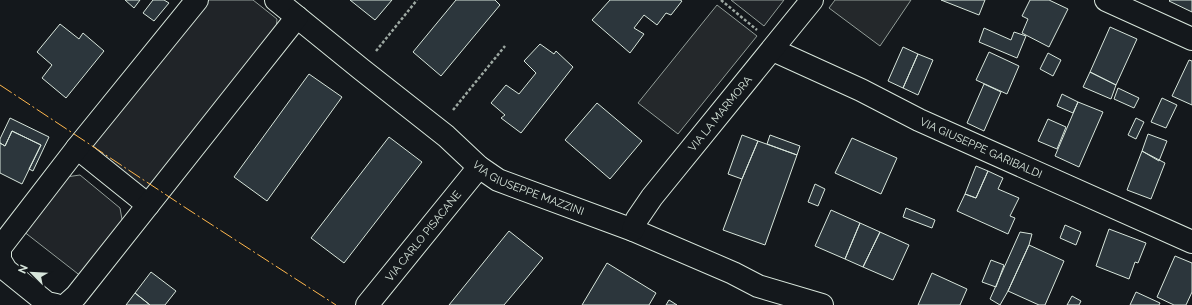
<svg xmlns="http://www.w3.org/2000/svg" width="1192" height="305" font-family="Raleway,sans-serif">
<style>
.green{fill:#202428;stroke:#939e99}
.parking{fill:#24282b;stroke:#939e99}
.building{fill:#2c363c;stroke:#d8e6dc}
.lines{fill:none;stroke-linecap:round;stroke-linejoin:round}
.minor-casing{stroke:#d8e6dc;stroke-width:24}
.path{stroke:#9da8a2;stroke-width:2.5;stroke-dasharray:3 2;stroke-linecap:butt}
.minor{stroke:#14181c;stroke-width:22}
.power{stroke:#ffb74d;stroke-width:1;stroke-dasharray:14 3 2 3;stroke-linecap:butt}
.labels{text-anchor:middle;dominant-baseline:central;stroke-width:3;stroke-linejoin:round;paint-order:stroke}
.street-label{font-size:11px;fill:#d8e6dc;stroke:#14181c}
</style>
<rect width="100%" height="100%" fill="#14181c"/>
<!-- green -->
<path class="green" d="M203,0H253L277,19L276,31L150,188L138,189L94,156L93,137Z
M731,0H784L764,26Z
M80,175L120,208L123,225L82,277L23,231L66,177Z"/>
<!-- parking -->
<path class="parking" d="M835,0H911L880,46L829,8Z
M717,5L757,36L678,134L638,103Z"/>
<!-- building -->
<path class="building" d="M125,0H140L134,8Z
M153,0H164L169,3L154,21L143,13Z
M350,0H392L375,20Z
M456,0H495L500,5L441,76L413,52Z
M610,0H680L682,1L671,15L666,13L657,25L644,15L634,28L644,34L630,53L592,20Z
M941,0H985L979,15Z
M1030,0H1049L1068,9L1049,47L1022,33L1028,19L1022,16Z
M1170,0H1192V12L1169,1Z
M60,24L79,39L83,33L104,51L66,98L42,78L52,65L37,52Z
M1110,27L1137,39L1116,85L1090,72Z
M984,28L1011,40L1014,32L1026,36L1017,58L979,42Z
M540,44L554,54L556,51L573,67L521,133L501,118L505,115L491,103L506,85L519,94L536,73L524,61Z
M903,47L918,54L903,88L888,81Z
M989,52L1019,66L1007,94L976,80Z
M1048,53L1061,60L1053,76L1040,69Z
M918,54L933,60L918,95L903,88Z
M1189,60L1192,61V105L1172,96Z
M1090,72L1116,85L1111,99L1083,87Z
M309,74L342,97L267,201L234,177Z
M984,84L1001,92L984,131L967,123Z
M1118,88L1139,98L1134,108L1114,99Z
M1062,94L1078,102L1073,113L1057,106Z
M1162,98L1177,105L1166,128L1151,122Z
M1078,102L1103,112L1079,167L1055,156Z
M597,103L642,141L610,179L565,140Z
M10,118L49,137L33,171L29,169L41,145L12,131L5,146L0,143V139Z
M1136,118L1144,122L1136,139L1128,135Z
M1048,119L1066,127L1057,149L1038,141Z
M12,131L41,145L22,184L0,173V143L5,146Z
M1148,134L1167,141L1159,161L1142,151Z
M742,135L758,141L742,179L728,174Z
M770,135L800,146L797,155L767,144Z
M389,137L422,162L344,263L311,238Z
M852,138L897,158L881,194L835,173Z
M758,141L797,155L765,245L723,230L742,179Z
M1142,151L1165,163L1151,199L1127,190Z
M976,166L988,171L976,198L965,194Z
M988,171L1003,178L998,189L1019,198L1010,216L1015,218L1008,234L957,211L965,194L976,198Z
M815,184L825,189L818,206L808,202Z
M906,208L935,220L932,228L903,217Z
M831,210L860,223L845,259L815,246Z
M860,223L880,232L863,267L845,259Z
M1065,225L1081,232L1076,245L1060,238Z
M1109,229L1146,243L1138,263L1135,262L1129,279L1096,266Z
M509,231L543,258L525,280L504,305H449Z
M880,232L909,245L893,280L863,267Z
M1020,232L1032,234L1029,245L1008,291L1000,305L990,299Z
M1029,245L1064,261L1045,305H1039L1008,291Z
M1175,256L1192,263V292L1186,305H1174L1157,297Z
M991,260L1004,265L996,287L982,282Z
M607,263L656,293L649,305H582Z
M151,272L176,291L165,305H150L135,293Z
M932,273L967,289L960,305H918Z
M1136,292L1160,303L1159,305H1130Z
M135,293L150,305H126Z
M1072,296L1081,301L1079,305H1067Z
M669,300L677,305H666Z"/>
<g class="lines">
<defs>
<g id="minor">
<path id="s1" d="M276,0L361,69L446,136L479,167L498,180L633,230L733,273L758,286L822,305"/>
<path d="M1106,0L1192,39"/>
<path id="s2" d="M773,50L861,90L919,120L1192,242"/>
<path d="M77,148L148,205"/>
<path id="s3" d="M633,230L637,219L652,197L812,0"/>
<path d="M56,305L47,303L6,270L0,260V248L77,148L197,0"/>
<path d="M66,305L76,296L297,17"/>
<path id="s4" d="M367,305L479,167"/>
</g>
</defs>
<!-- minor casing -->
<use href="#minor" class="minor-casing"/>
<!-- path -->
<path class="path" d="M721,0L757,30
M376,51L417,0
M453,110L505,46"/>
<!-- minor -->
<use href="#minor" class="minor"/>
<!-- power -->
<path class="power" d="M0,85L189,210L336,305"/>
</g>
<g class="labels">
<!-- street labels -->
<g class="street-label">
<text stroke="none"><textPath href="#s3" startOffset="146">VIA LA MARMORA</textPath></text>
<text stroke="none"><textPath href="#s2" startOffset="230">VIA GIUSEPPE GARIBALDI</textPath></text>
<text stroke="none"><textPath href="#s1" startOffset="317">VIA GIUSEPPE MAZZINI</textPath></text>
<text stroke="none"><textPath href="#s4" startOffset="89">VIA CARLO PISACANE</textPath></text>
</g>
</g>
<!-- north arrow -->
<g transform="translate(32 273) rotate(294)" stroke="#14181c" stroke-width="3" paint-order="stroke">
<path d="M0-3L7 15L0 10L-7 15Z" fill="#d8e6dc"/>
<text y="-6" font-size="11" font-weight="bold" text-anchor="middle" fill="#d8e6dc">N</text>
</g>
</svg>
